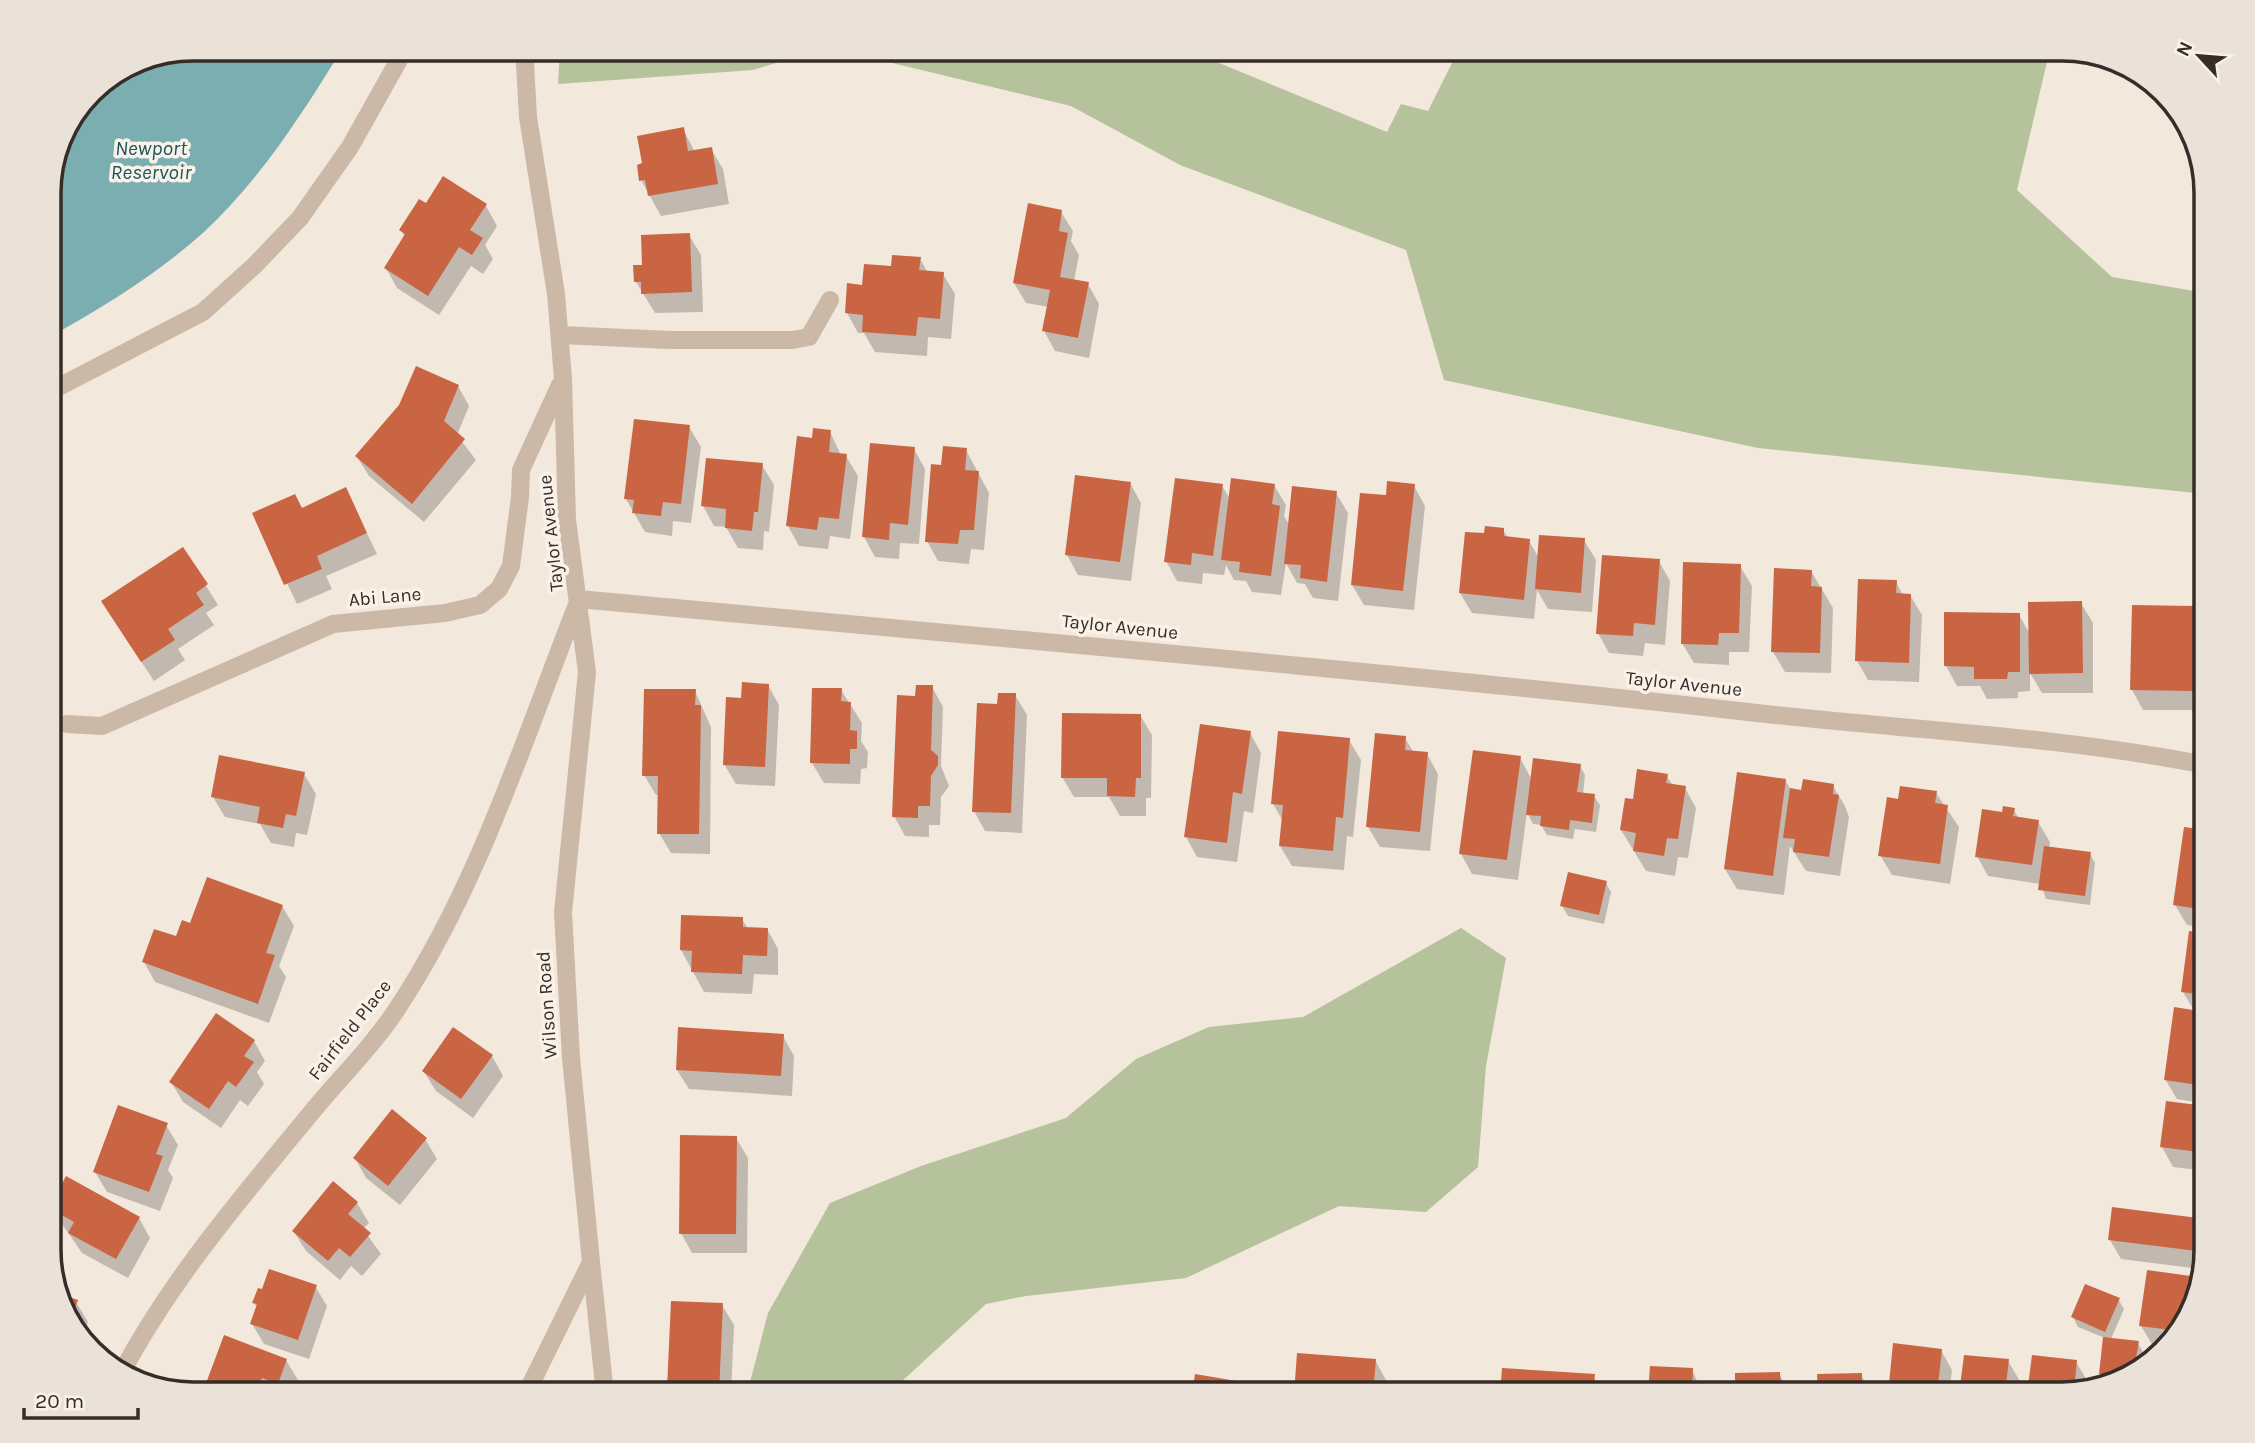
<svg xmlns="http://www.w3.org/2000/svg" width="2255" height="1443" font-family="Karla,sans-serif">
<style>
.green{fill:#b5c29b}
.water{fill:#7aaeb0}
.shadow{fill:#0003}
.building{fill:#c96543}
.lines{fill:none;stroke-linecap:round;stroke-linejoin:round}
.service{stroke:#cbb8a7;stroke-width:18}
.minor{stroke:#cbb8a7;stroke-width:18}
.labels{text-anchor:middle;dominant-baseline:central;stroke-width:7;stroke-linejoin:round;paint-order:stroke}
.street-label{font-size:19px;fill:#372d28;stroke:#faf2e8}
.water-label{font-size:21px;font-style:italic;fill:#1c555a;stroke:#faf2e8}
.rim{fill:none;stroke:#372d28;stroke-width:3.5}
</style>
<rect width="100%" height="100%" fill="#f2e8db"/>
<!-- green -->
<path class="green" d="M560,49H822L753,70L558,84Z
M834,49H1185L1387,132L1401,104L1428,111L1459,49H2050L2017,190L2112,277L2206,293V494L1758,448L1444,380L1406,250L1180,165L1071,106Z
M1461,928L1506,958L1486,1066L1478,1167L1426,1212L1339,1206L1186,1278L1026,1296L986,1304L888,1394H747L768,1313L830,1203L921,1166L1066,1118L1136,1059L1209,1027L1303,1017Z"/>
<!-- water -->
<path class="water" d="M193,49H342C303,113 259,181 204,232C157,274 104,307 49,337V184L60,138L92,91L138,60Z"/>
<!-- shadow -->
<path class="shadow" d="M683,129L695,152L711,149L723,169L729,204L661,216L641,180Z
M426,206H486L497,226L485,245L493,259L483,274L471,266L439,315L397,288L386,268L405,237L401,230Z
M1061,212L1073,231L1071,241L1079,255L1074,281L1088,284L1099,304L1089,358L1055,351L1044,331L1049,307L1026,303L1014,283Z
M689,235L701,255L703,312L655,313L636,282L644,267Z
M920,259L928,273L943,274L955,294L951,339L928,337L927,356L875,352L864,333H858L847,313L892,268Z
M458,386L469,406L457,435L476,460L424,522L369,476L357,457L401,406Z
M689,427L701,447L691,523L673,521L672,536L645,532L626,499Z
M830,432L841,455L846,456L858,476L850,539L830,536L828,549L799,546L788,526L813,440Z
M914,449L925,469L919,544L900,543L899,559L875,557L864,537Z
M966,450L989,493L984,550L971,549L969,564L938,561L927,541Z
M762,465L774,485L769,532L764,531L763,550L738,548L726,527L714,526L703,506Z
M1130,483L1141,503L1131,581L1078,575L1067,555Z
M1274,485L1286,505L1284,516L1290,526L1336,493L1348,513L1338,601L1313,598L1305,584L1297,583L1286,563L1281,595L1252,592L1246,581L1234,580L1226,565L1224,575L1203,573L1202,584L1177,581L1166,561L1222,486L1230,499Z
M1414,486L1425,506L1414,610L1364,605L1352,585L1388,497Z
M346,490L377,554L326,576L332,589L297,604L254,514L302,509Z
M1503,530L1509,539L1529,541L1539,558L1584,540L1596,560L1592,612L1548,609L1537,590L1534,619L1472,613L1460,593L1486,535Z
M183,549L218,605L206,613L214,625L178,649L185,660L154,681L115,622Z
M1659,561L1670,581L1665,645L1645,643L1643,656L1609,653L1598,633Z
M1740,566L1752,586L1749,652H1729V665L1694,663L1682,643Z
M1811,571L1833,608L1831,673L1785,672L1773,652Z
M1896,582L1903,595H1910L1922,615L1919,682L1868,680L1857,661Z
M2081,603L2093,623V693H2042L2030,673V691L2018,692V698L1987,699L1980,686H1957L1946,666L2019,615L2030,634Z
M2193,608L2205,628L2203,710H2143L2132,690Z
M768,685L779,705L775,786L736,784L724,764L743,700Z
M932,687L943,707L941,766L949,786L941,797L940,825H929V837L905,836L894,816L917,698Z
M841,690L862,723L861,741L868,752L867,768L861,769L860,784L824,783L812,763Z
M695,691L711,727L710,854L671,853L659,833L660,795H656L644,775Z
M1015,695L1027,715L1022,833L985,831L974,811L999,706Z
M1140,715L1152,735L1151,798H1146V816H1120L1109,797H1074L1062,777Z
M1250,733L1261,753L1253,813L1244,811L1237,862L1197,857L1186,837Z
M1405,738L1414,753L1427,754L1438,774L1430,851L1380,847L1368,827Z
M1349,740L1361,760L1353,837L1347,836L1344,870L1292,866L1280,846L1283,821L1273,804Z
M1520,758L1532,780L1580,766L1585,775L1583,794L1594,796L1600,805L1596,832L1575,829L1573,839L1547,835L1541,825L1533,824L1527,812L1518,880L1472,874L1461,854Z
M304,774L316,794L307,835L296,833L294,847L271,843L260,824L225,817L213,797Z
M1667,776L1673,786L1685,788L1696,808L1688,858L1678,857L1675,876L1646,871L1621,830Z
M1785,780L1791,790L1802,792L1833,786L1845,806L1849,817L1840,876L1806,871L1790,846L1784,895L1737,889L1725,869Z
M1936,793L1959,827L1950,884L1892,875L1880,855L1900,801Z
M2014,810L2019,819L2038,822L2050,842L2049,849L2090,854L2095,863L2090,905L2046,899L2041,884L1988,876L1977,856L2004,814Z
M2206,832V928L2187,925L2175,905Z
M1606,883L1611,892L1604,924L1568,916L1562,906Z
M282,906L294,926L279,966L286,977L269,1023L155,982L144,962L191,926Z
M742,919L748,929H767L778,949V975L754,974L752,994L704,992L681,950Z
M2206,935V1104L2177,1099L2165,1079L2195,1012L2183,992Z
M783,1036L794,1056L792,1096L689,1089L677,1070Z
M254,1041L265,1061L257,1072L264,1084L248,1106L240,1100L221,1128L183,1102L171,1082Z
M492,1056L503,1076L473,1118L436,1091L424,1072Z
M2206,1108V1171L2173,1167L2162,1147Z
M166,1125L178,1145L168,1170L173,1178L160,1211L107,1192L95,1172Z
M736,1138L748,1158L747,1253H692L681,1233Z
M425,1139L437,1159L400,1205L366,1178L355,1158Z
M357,1203L369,1223L363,1229L381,1254L362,1276L351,1266L340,1280L306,1251L294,1232Z
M51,1208L139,1218L150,1238L128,1278L82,1253Z
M2114,1209L2206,1221V1250L2200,1269L2121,1259L2110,1240Z
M2197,1279L2182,1330L2163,1347L2153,1346L2141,1326Z
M315,1286L327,1306L309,1359L264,1344L252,1324L258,1309L254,1303L263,1291Z
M60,1296L76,1302L88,1322L84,1334L89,1344L68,1321Z
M2118,1299L2124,1309L2111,1339L2138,1343L2148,1361L2133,1375L2106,1382L2100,1373L2105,1338L2078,1327L2073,1317Z
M722,1305L734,1325L731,1394H673L669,1387Z
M1941,1350L1952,1370L1949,1394H1889Z
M2033,1357L2076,1362L2088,1382L2087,1387L2062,1394H2029Z
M286,1360L298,1380L292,1394H204Z
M1375,1360L1386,1380L1385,1394H1296Z
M2008,1361L2020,1381L2018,1394H1961Z
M1692,1370L1703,1394H1650Z
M1779,1374L1791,1394H1737Z
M1861,1375L1872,1394H1819Z
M1593,1376L1604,1394H1502Z"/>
<!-- building -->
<path class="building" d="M684,127L688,151L712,147L718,184L648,196L645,180L639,181L637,165L642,163L637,136Z
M443,176L487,204L470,230L483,238L472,255L459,247L428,296L384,268L405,234L399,230L419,199L426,203Z
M1028,203L1062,210L1059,231L1068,233L1060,277L1089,282L1078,338L1042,331L1050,290L1013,283Z
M690,233L692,292L641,294V282H634L633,265H642L641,235Z
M892,255L921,257L919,270L944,272L940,319L918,317L916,336L862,332L863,315L845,313L847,283L862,285L864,264L891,266Z
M416,366L459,385L444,421L465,439L412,504L355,456L399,405Z
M634,419L690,425L681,504L663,502L661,516L632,513L634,500L624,499Z
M813,428L831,430L829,452L847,454L839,519L819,517L817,530L786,526L797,436L812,438Z
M870,443L915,447L908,525L890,523L889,540L862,537Z
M943,446L967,448L965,470L979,471L974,530H960L958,544L925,542L931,464L941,465Z
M706,458L763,463L758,512H754L752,531L725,528L726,509L701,506Z
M1075,475L1131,482L1120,562L1065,555Z
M1175,478L1223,484L1213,556L1192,553L1191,565L1164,562Z
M1231,478L1275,484L1272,504L1280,506L1271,576L1239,572L1240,562L1221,560Z
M1387,481L1415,484L1403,591L1351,585L1360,493L1386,495Z
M1292,486L1337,491L1327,582L1300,578L1301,565L1284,564Z
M346,487L367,533L317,556L322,569L284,585L252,513L295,494L302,508Z
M1485,526L1504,528V536L1530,539L1524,600L1459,593L1465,532L1484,533Z
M1539,535L1585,538L1581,593L1535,589Z
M183,547L208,584L196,593L204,605L168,629L175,640L141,662L101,601Z
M1602,555L1660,559L1655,625L1634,623L1633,636L1596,634Z
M1683,562L1741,564L1739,633H1719L1718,645L1681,644Z
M1774,568L1812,570L1811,586L1822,587L1820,653L1771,652Z
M1858,579L1897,580L1896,593L1911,594L1909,663L1855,661Z
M2082,601L2083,673L2029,674L2028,602Z
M2132,605L2194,606L2193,691L2130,690Z
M1944,612L2020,613V672H2008L2007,679H1974V667L1944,666Z
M742,682L769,684L765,767L723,765L726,697L741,698Z
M916,685H933L931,750L938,756V765L931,776L930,806H918V818L892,817L897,695L915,696Z
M812,688H842L841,701L851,702L850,730L857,731V749H850V764L810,763Z
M644,689H696L695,705H701L699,834H657L658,776H642Z
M998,693H1016L1011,813L972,812L977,703L997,704Z
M1062,713L1141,714V778H1136L1135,797L1107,796V778H1061Z
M1200,724L1251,731L1242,794L1233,792L1227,843L1184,837Z
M1278,731L1350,738L1343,818L1336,817L1333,851L1279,846L1283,805L1271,804Z
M1375,733L1406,736L1405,750L1428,752L1420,832L1366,827Z
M1473,750L1521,756L1507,860L1459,854Z
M219,755L305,772L296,816L286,814L283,828L257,823L260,807L211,797Z
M1533,758L1581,764L1577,792L1595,794L1592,823L1570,820L1569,830L1540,826L1541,816L1526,815Z
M1637,769L1668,774L1666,783L1686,786L1678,839L1667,838L1664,856L1633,851L1636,833L1620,830L1625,798L1633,799Z
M1737,772L1786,779L1773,876L1724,869Z
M1803,779L1834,784L1833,794L1839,795L1829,857L1793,852L1795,839L1783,838L1790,788L1801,790Z
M1900,786L1937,791L1935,803L1948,805L1940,864L1878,856L1887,797L1898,799Z
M2003,806L2015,808L2013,816L2039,820L2032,865L1975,857L1982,809L2002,812Z
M2184,827L2206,830V910L2173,905Z
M2044,846L2091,852L2085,896L2038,890Z
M1568,872L1607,881L1599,915L1560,906Z
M207,877L283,905L266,953L275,955L258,1004L142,962L154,929L176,936L182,920L190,923Z
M681,915L743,917V927L768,928L767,956L743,955L742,974L691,972L692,951L680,950Z
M2189,931L2206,933V995L2181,992Z
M2174,1007L2206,1012V1086L2164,1080Z
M216,1013L255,1040L244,1056L254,1062L236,1087L228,1081L209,1109L169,1082Z
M453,1027L493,1055L461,1099L422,1071Z
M678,1027L784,1034L781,1076L676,1070Z
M2166,1101L2206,1106V1153L2160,1147Z
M118,1105L168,1123L156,1154L163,1156L149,1192L93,1172Z
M392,1109L427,1138L388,1186L353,1158Z
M680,1135L737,1136L736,1234H679Z
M66,1176L140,1217L116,1259L68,1233L74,1222L49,1208Z
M333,1181L358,1202L348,1214L371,1233L350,1257L339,1248L328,1261L292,1231Z
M2112,1207L2206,1219L2205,1252L2108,1240Z
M269,1269L317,1285L298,1340L250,1324L257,1304L252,1303L258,1288L262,1289Z
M2147,1270L2198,1277L2180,1331L2139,1326Z
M2085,1284L2120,1298L2105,1332L2071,1317Z
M60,1294L78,1300L70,1322L80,1325L78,1332L68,1321Z
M671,1301L723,1303L719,1394H677V1388H667Z
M224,1335L287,1359L278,1384L262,1378L256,1394L235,1390L234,1394H202Z
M2103,1337L2139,1341L2133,1375L2108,1382L2109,1375L2099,1374Z
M1893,1343L1942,1349L1937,1394H1888Z
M1297,1353L1376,1359L1373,1394H1294Z
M1964,1355L2009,1359L2005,1394H1959Z
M2032,1355L2077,1360L2074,1391L2027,1394Z
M1650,1366L1693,1368L1692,1394H1648Z
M1502,1368L1595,1374L1593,1394H1500Z
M1780,1372L1781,1394H1735V1373Z
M1862,1373V1394H1818L1817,1374Z
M1195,1374L1272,1387L1271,1394H1192Z
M1092,1385L1152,1391V1394H1091Z
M1445,1385L1446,1394H1397V1387Z"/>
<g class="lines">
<!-- service -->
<path class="service" d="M560,335L670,340H792L809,337L830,300
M591,1262L605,1394"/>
<!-- minor -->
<path class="minor" d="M49,392L203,312L254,266L300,218L350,147L405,49
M579,599C972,636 1365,669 1757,713C1907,730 2058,736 2206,765
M67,724L102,726L333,624L445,613L480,605L499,589L511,566L520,497L521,470L560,385
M122,1372C173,1276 247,1191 316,1107C343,1075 374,1044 397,1009C479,885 524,739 578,602
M526,1394L591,1262L571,1058L563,912L587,672L567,520L563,379L556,294L528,117L525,64L528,49"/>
</g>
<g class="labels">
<!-- street labels -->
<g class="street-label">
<text transform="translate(551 533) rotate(-96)">Taylor Avenue</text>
<text transform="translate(385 597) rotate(-5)">Abi Lane</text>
<text transform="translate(1120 627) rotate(6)">Taylor Avenue</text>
<text transform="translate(1684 684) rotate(6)">Taylor Avenue</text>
<text transform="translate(547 1005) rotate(-94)">Wilson Road</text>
<text transform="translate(350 1030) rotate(-52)">Fairfield Place</text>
</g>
<!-- water labels -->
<g class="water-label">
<text x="151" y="148">Newport<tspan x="151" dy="24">Reservoir</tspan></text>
</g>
</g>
<!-- crop -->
<path d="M0 0H2255V1443H0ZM193 61H2062A132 132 0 0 1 2194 193V1250A132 132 0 0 1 2062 1382H193A132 132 0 0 1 61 1250V193A132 132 0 0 1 193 61Z" fill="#eae2d9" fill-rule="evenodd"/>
<path class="rim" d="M193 61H2062A132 132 0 0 1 2194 193V1250A132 132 0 0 1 2062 1382H193A132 132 0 0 1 61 1250V193A132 132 0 0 1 193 61Z"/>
<!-- north arrow -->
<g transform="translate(2199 56) rotate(296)" stroke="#faf2e8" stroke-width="5" paint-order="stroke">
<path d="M0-5L12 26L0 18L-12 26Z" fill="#372d28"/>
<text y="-10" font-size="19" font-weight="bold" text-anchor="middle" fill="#372d28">N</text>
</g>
<!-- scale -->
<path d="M24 1408v10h114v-10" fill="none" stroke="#372d28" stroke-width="3.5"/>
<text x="35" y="1408" font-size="21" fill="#372d28" stroke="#faf2e8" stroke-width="5" paint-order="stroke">20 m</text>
</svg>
